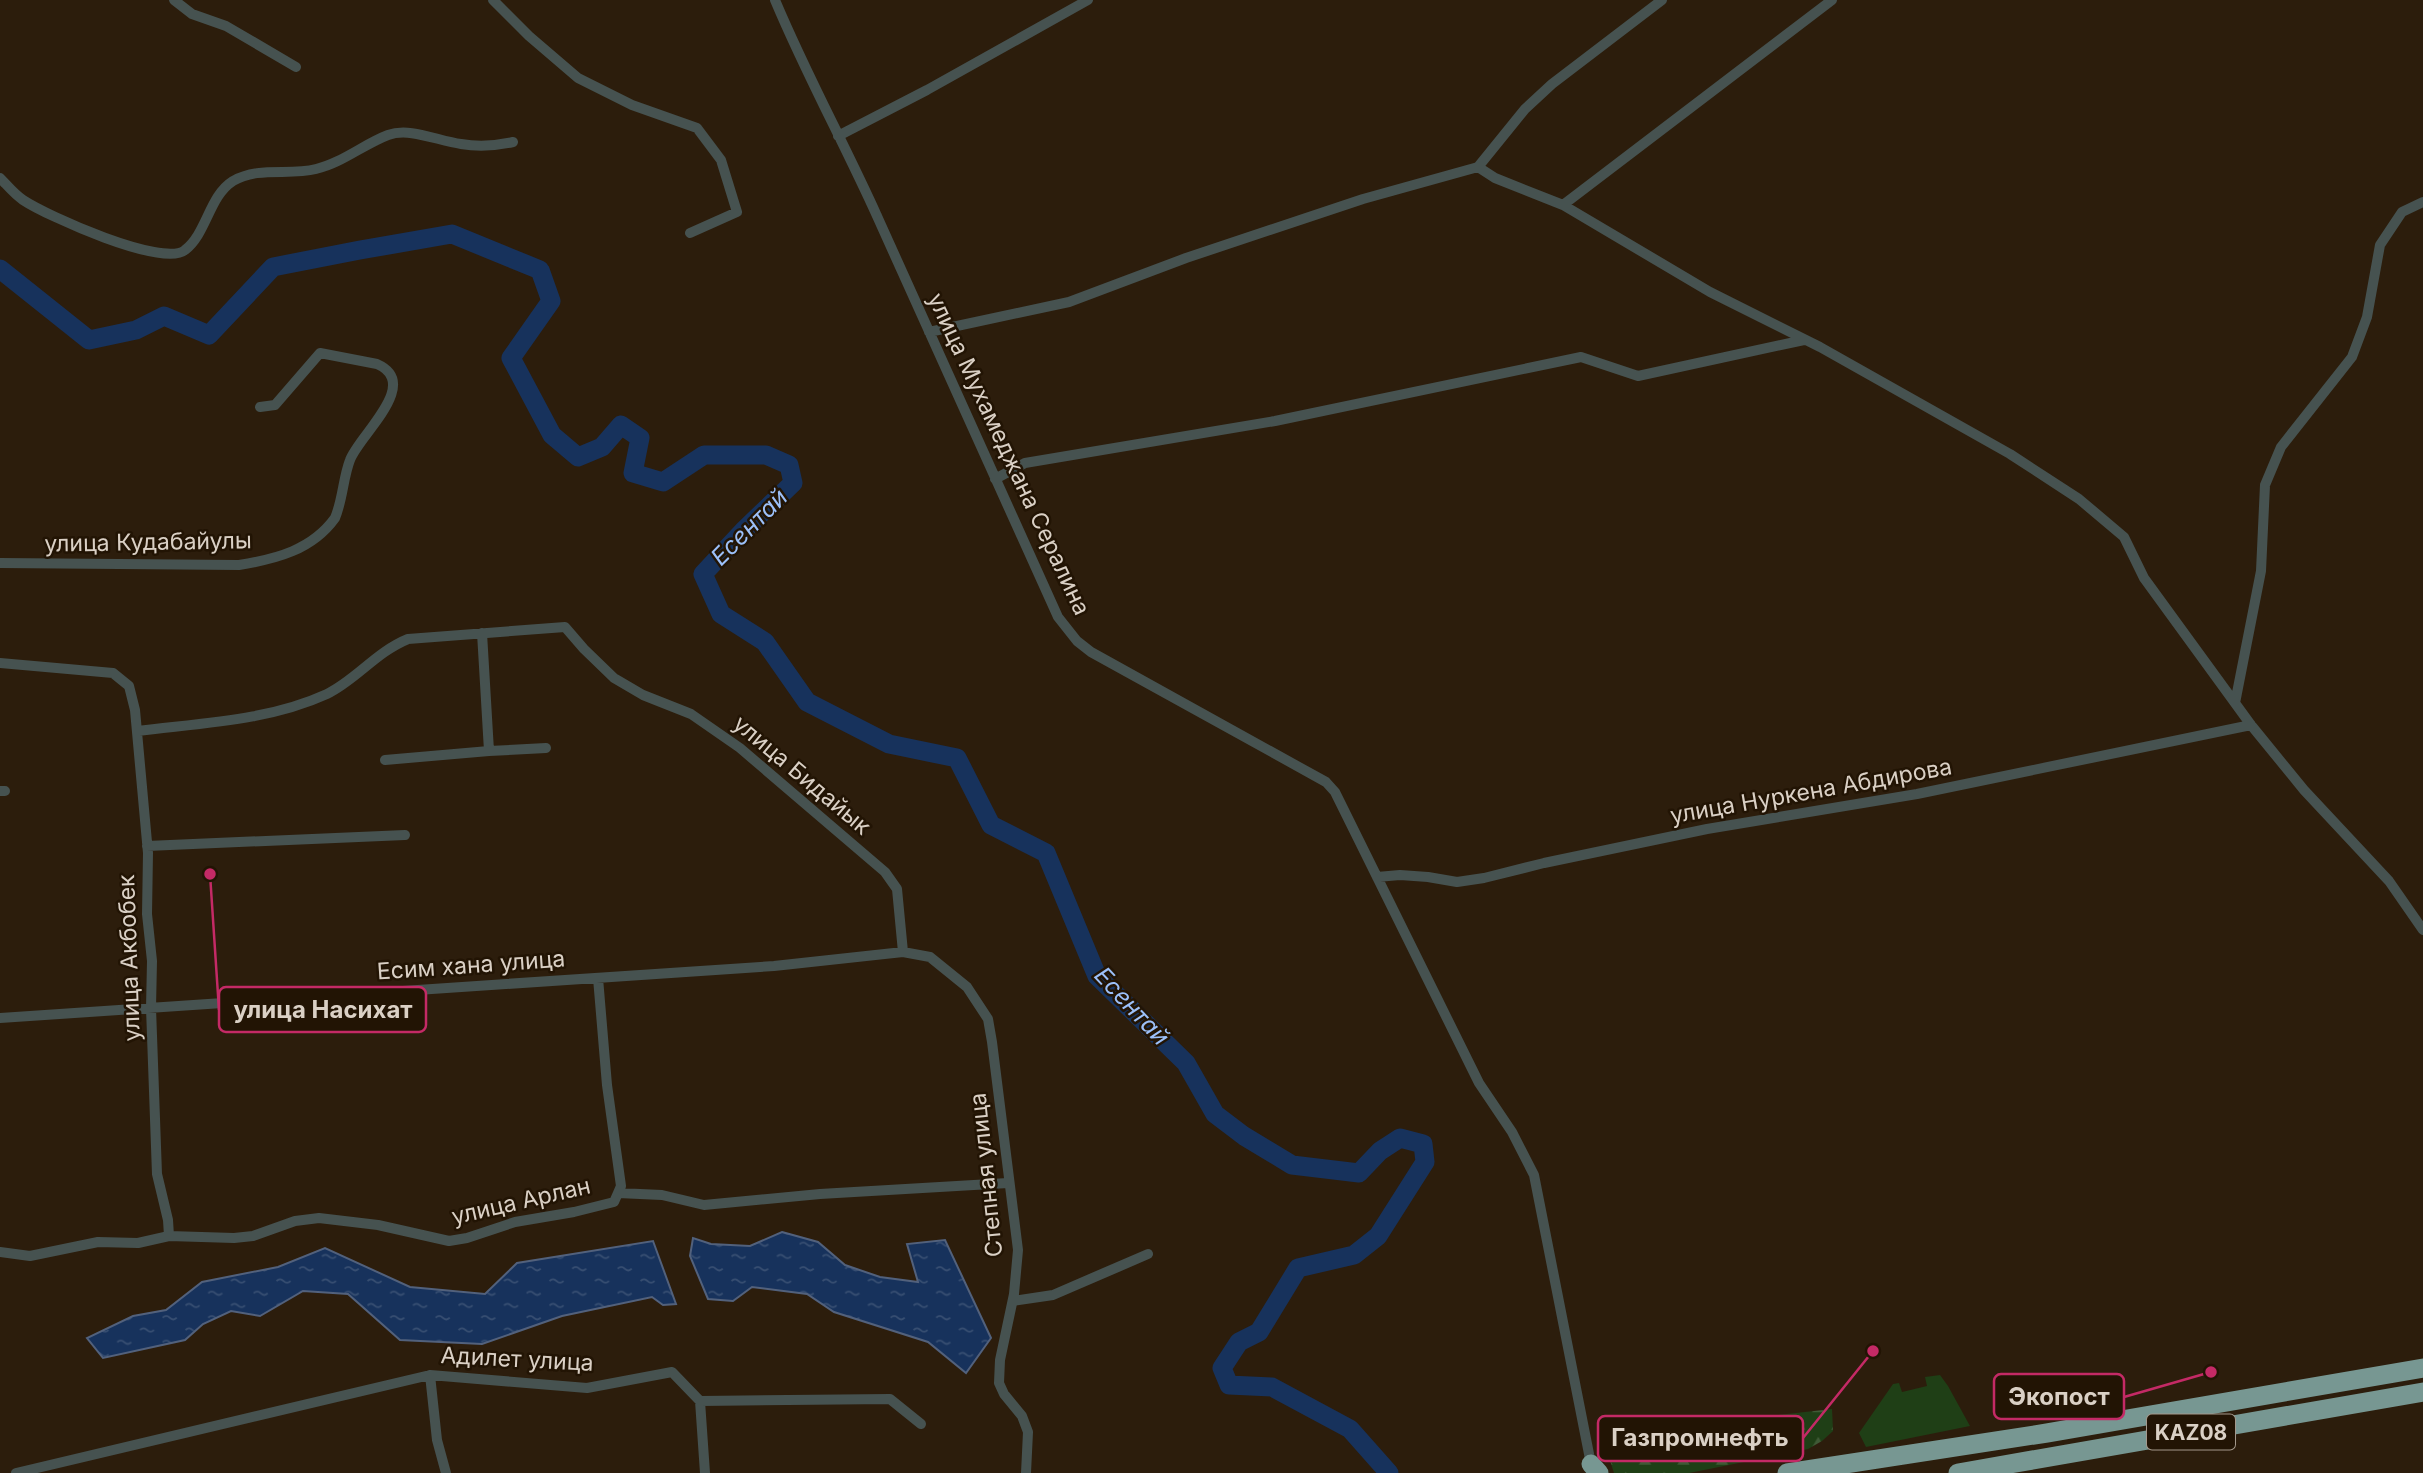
<svg xmlns="http://www.w3.org/2000/svg" width="2423" height="1473" font-family="Inter,sans-serif">
<style>
.green{fill:#1f3f16}
.forest{fill:url(#forest-firs)}
.water{fill:url(#water-ripples);stroke:#52617c;stroke-width:2}
.lines{fill:none;stroke-linecap:round;stroke-linejoin:round}
.river{stroke:#17325c;stroke-width:19}
.street{stroke:#465250;stroke-width:10}
.highway{stroke:#779792;stroke-width:19}
.labels{text-anchor:middle;dominant-baseline:central;stroke-width:5;stroke-linejoin:round;paint-order:stroke}
.shield{fill:#221404;stroke:#a3988b;stroke-width:2}
.shield-label{font-size:21px;font-weight:bold;fill:#dad0c5}
.street-label{font-size:23px;fill:#dad0c5;stroke:#221404}
.water-label{font-size:24px;font-style:italic;fill:#9cc0f9;stroke:#221404}
.leader{fill:none;stroke:#c42a66;stroke-width:2.5}
.callout-dot{fill:#c42a66;stroke:#221404;stroke-width:2.5}
.callout{fill:#221404;stroke:#c42a66;stroke-width:2.5}
.callout-label{font-size:24px;text-anchor:middle;font-weight:bold;fill:#dad0c5}
</style>
<defs>
<pattern id="forest-firs" width="22" height="20" patternUnits="userSpaceOnUse" patternTransform="scale(1.75)"><rect width="22" height="20" fill="#1f3f16"/><path d="M5 1l3.5 6h-7zM16 11l3.5 6h-7z" fill="#3f5a36"/></pattern>
<pattern id="water-ripples" width="26" height="14" patternUnits="userSpaceOnUse" patternTransform="scale(1.75)"><rect width="26" height="14" fill="#17325c"/><path d="M2 4q2-2 4 0t4 0M15 11q2-2 4 0t4 0" fill="none" stroke="#384f72"/></pattern>
</defs>
<rect width="100%" height="100%" fill="#2c1d0c"/>
<!-- green -->
<path class="green" d="M1940,1375L1948,1386L1970,1426L1866,1447L1859,1433L1893,1384L1899,1383L1902,1392L1927,1386L1925,1377Z"/>
<!-- forest -->
<path class="forest" d="M1832,1409L1833,1431L1822,1441L1808,1449L1689,1473H1614L1602,1435Z"/>
<!-- water -->
<path class="water" d="M782,1232L818,1242L845,1265L880,1277L918,1282L907,1244L945,1240L991,1338L966,1373L928,1342L834,1312L807,1294L752,1287L733,1301L708,1299L690,1256L693,1238L711,1244L750,1246Z
M653,1241L676,1304L663,1305L652,1297L562,1316L482,1344L400,1340L348,1294L303,1291L260,1316L231,1311L203,1324L185,1340L103,1358L87,1338L133,1316L166,1310L202,1282L278,1267L325,1248L410,1287L485,1294L517,1263Z"/>
<g class="lines">
<!-- river -->
<path class="river" d="M0,269L89,340L136,330L164,316L209,335L273,267L360,250L452,234L540,270L551,301L511,358L552,435L578,457L602,447L621,425L640,438L633,473L663,482L704,455H766L789,465L793,483L745,529L703,574L721,614L765,642L807,702L889,744L957,758L991,825L1046,853L1097,976L1186,1063L1215,1114L1244,1136L1292,1165L1359,1173L1380,1151L1400,1138L1423,1144L1425,1162L1378,1236L1354,1255L1298,1268L1259,1332L1239,1342L1222,1368L1229,1385L1272,1387L1350,1429L1389,1473"/>
<!-- street -->
<path class="street" d="M174,0L192,14L226,26L296,67
M493,0L529,36L578,78L632,105L697,128L721,160L737,212L690,233
M775,0C806,74 844,143 877,216C937,350 997,484 1058,617L1077,641L1091,652L1326,782L1335,792L1479,1083L1512,1132L1534,1175L1591,1464
M838,136L927,90L1088,0
M1478,167L1525,109L1552,84L1662,0
M0,178C7,185 14,194 23,200C47,216 163,268 185,250C207,233 209,196 233,181C259,166 289,176 316,169C342,163 364,144 388,135C410,127 438,141 461,144C479,147 495,146 513,142
M1563,205L1832,0
M929,332L1069,302L1186,258L1363,199L1478,167L1495,178L1563,205L1710,292L1820,347L2010,454L2079,499L2124,537L2144,578L2251,725L2304,790L2389,881L2423,930
M995,479L1025,463L1275,421L1581,357L1638,376L1804,340
M0,563L239,565C276,559 312,550 335,518C343,499 343,478 350,460C359,435 422,384 377,364L320,353L275,405L260,407
M0,663L113,673L129,686L135,710L148,853L147,914L152,961L151,1008L157,1174L168,1220L169,1236
M2235,703L2261,571L2265,485L2281,447L2352,357L2367,317L2380,245L2402,212L2423,202
M137,731C201,723 268,721 327,694C356,680 376,652 408,639L565,627L584,649L614,678L643,695L691,714L740,748L885,872L897,889L903,952
M489,751L546,748
M385,760L489,751L482,633
M0,791H5
M147,846L405,835
M1377,877L1400,875L1428,877L1457,882L1484,878L1544,863L1707,829L1917,794L2251,725
M598,978L607,1085L621,1186L618,1193
M0,1018L774,966L903,952L930,957L967,987L988,1019L992,1042L1018,1250L1014,1294L1000,1360L999,1383L1004,1394L1022,1416L1028,1432L1026,1473
M0,1252L30,1256L98,1242L138,1243L169,1236L234,1238L253,1236L295,1221L319,1218L378,1225L449,1241L467,1238L515,1222L574,1212L614,1202L618,1193L662,1195L704,1205L820,1194L1008,1183
M1013,1301L1053,1295L1148,1254
M430,1375L437,1440L446,1473
M700,1401L705,1473
M16,1473L430,1375L587,1388L672,1372L700,1401L890,1399L921,1424"/>
<!-- highway -->
<path class="highway" d="M1591,1464L1599,1473
M1787,1473L2047,1433L2423,1368
M1958,1473L2423,1392"/>
</g>
<g class="labels">
<!-- shield labels -->
<rect class="shield" x="2147" y="1414.5" width="88" height="35" rx="5"/>
<g class="shield-label">
<text x="2191" y="1432">KAZ08</text>
</g>
<!-- street labels -->
<g class="street-label">
<text transform="translate(1009 454) rotate(65)">улица Мухамеджана Сералина</text>
<text transform="translate(148 542) rotate(-1)">улица Кудабайулы</text>
<text transform="translate(802 775) rotate(40)">улица Бидайык</text>
<text transform="translate(1811 791) rotate(-10)">улица Нуркена Абдирова</text>
<text transform="translate(129 958) rotate(-92)">улица Акбобек</text>
<text transform="translate(471 965) rotate(-4)">Есим хана улица</text>
<text transform="translate(986 1175) rotate(-96)">Степная улица</text>
<text transform="translate(521 1201) rotate(-13)">улица Арлан</text>
<text transform="translate(517 1359) rotate(3)">Адилет улица</text>
</g>
<!-- water labels -->
<g class="water-label">
<text transform="translate(749 527) rotate(-45)">Есентай</text>
<text transform="translate(1132 1006) rotate(47)">Есентай</text>
</g>
</g>
<!-- callouts -->
<path class="leader" d="M210 874L219 1010M2211 1372L2124 1397M1873 1351L1803 1438"/>
<g class="callout-dot">
<circle cx="210" cy="874" r="7"/>
<circle cx="2211" cy="1372" r="7"/>
<circle cx="1873" cy="1351" r="7"/>
</g>
<g class="callout">
<rect x="219" y="987" width="207" height="45" rx="7"/>
<rect x="1994" y="1374" width="130" height="45" rx="7"/>
<rect x="1598" y="1416" width="205" height="45" rx="7"/>
</g>
<g class="callout-label">
<text x="323" y="1018">улица Насихат</text>
<text x="2059" y="1405">Экопост</text>
<text x="1700" y="1446">Газпромнефть</text>
</g>
</svg>
